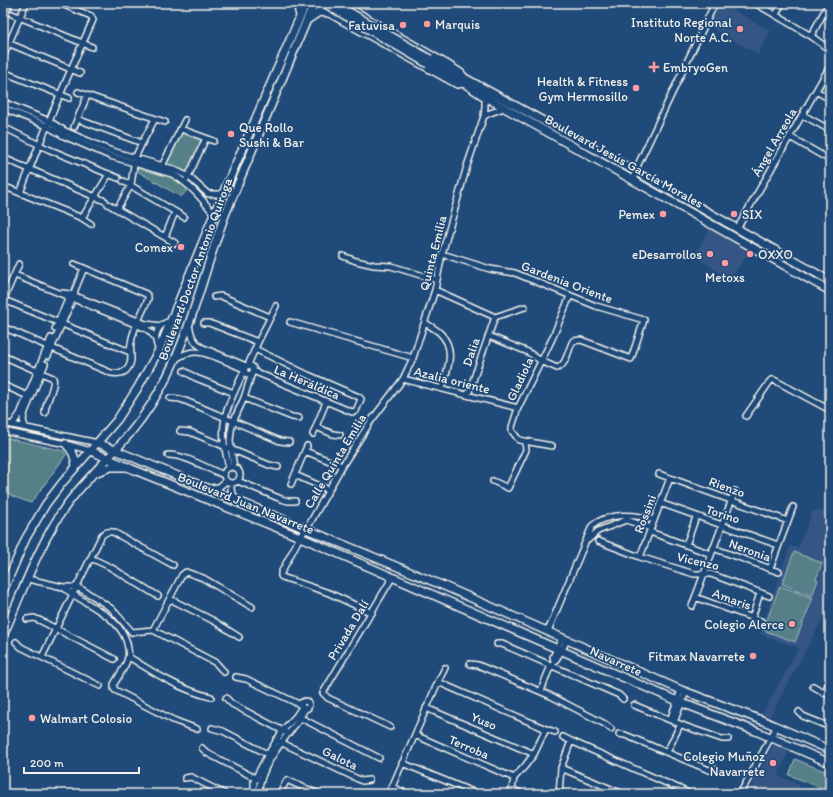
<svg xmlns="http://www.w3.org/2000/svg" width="833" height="797" font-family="Itim,sans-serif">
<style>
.built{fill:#365785}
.green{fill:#578087;stroke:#a6b8b8}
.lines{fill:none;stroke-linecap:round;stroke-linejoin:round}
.minor-casing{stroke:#f4f1e8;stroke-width:8}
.major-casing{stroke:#f4f1e8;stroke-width:10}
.minor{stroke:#1f4a7a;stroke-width:5}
.major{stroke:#1f4a7a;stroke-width:7}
.major-bridge-casing{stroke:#f4f1e8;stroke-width:10;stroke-linecap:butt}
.major-bridge{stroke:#1f4a7a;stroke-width:7}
.poi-dot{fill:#ff9aa2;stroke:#1f4a7a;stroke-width:1.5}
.labels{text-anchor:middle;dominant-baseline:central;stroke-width:3.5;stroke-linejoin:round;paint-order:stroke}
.poi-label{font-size:13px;fill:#f4f1e8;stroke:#1f4a7a;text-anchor:end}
.street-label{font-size:13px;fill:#f4f1e8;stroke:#1f4a7a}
</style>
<rect width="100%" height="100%" fill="#1f4a7a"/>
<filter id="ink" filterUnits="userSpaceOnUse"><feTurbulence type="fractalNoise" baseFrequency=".025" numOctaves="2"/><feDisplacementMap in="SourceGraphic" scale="8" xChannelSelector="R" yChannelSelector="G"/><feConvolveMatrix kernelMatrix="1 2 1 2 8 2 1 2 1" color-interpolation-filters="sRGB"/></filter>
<g filter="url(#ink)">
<!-- built -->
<path class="built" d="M720,3L771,31L758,54L708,26Z
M710,229L750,250L730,280L694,255Z
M813,510L830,512V605L769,718L762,715L799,648L760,634L790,546L798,548Z
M774,744L789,750L778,776L800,785L796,794H748Z"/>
<!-- green -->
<path class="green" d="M830,73V95L820,90Z
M182,132L203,139L188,174L165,164Z
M139,168L173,178L188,189L181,197L137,171Z
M7,438L64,451L66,455L31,503L12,496L3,489V441Z
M794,552L822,563L816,579L818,580L812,596L782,584Z
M780,586L813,598L795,642L763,630Z
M795,759L829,773L823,789L789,775Z"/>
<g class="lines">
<defs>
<path id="minor" d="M342,3L450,65L461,72L465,77
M755,3L811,36L830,50
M311,4L457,85L465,84
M12,14L92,47
M776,15L782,3
M3,18L10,3
M811,36L829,3
M3,41L80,73
M3,57L26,3
M3,72L69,98
M816,91L830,99
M78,92L165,122
M3,102L49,121L65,131L109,150L173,169L189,177L208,194H222
M3,108L47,126L64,136L110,156L172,174C189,183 202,199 214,214
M803,115L830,130
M484,116L490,113L504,108
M77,119L142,143
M3,127L48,149L118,178
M74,127L87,96
M181,129L214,141
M790,137L830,160
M3,158L105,201
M161,168L185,120
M187,179L206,138
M123,181L184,217
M638,183L634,177L635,171L715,3
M3,186L82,218L91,224
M20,193C43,134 67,77 93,20L91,16L59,3
M108,204L175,243
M117,209L131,185L135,158L142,143L155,119
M82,218L109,174
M737,229L830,66
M165,237L175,212
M442,254L490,269L515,273L596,306L644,320L631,359L581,340L573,341C568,349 567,365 557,368L541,361L528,352L489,336
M343,256L356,261L374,265L391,266L437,280
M15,275L147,329L155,337
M435,290L495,317
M62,293L70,294L146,324L161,326
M214,297L221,296L270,317
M4,300L130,352
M3,301L19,264
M495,317L525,307
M290,322L413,358
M204,323H209L258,342
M425,323C430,326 436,329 440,333C457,349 447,370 442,389
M189,325C191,334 193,342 201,347L246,366
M3,327L47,346
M55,329L70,295
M52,348L111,373C118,374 124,374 128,368C134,360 129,352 131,343C133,328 142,314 148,299V296L146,294L74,264
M159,350C152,337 157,323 172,321
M3,356L53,378C56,386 45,402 45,413
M48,356L74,296L75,290L84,268
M175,360C181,355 188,352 196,352C208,352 232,364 244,369
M248,365L258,342L276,306
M244.5 370a4.5 4.5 0 1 1 9 0a4.5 4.5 0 1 1-9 0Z
M184,371L196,378L234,393
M253,371L352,412L356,411L361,399L359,397L308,375L255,349
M403,379L518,408
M3,385L30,397
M468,395L495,317
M170,398L180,399L188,402L280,441L289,442
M244,398L292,417L299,418
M746,416L771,380H774L830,410
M3,423L98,443
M12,425L20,414L51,338
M25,427L23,420L25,412L45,364
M316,427L333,434L340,435
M3,431L66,444L91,451
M180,431L190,432L269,465L278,467
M313,434L326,402
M552,446L519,440L512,431V427L518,408L552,339L570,296
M305,451L342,466
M168,455C186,455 208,469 224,475
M224 475a8 8 0 1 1 16 0a8 8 0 1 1-16 0Z
M229,468C226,454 222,439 224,424C226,406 237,387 244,371
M234,468L230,441L231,431L233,422L244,398L252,373
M659,474L788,521
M295,475L329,490
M238,481L281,499L288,501H295
M493,481L508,488L526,450L525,441
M232,483C229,490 233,495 238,500
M291,484L307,446
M210,488L219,487L226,481
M660,503L778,545
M650,532L711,554
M588,540L598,531L626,520L651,528
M598,541L640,557L694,574H711L769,596
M686,545L696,517
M713,548L779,572
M640,557L670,478
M91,558L110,567L158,596
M770,569L793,507
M28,579L63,587H77L93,596L112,609L132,632
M63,587C84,605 124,616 128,648C128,650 129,655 128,657C127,665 118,677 114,684V689L115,690L173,720L197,729
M695,597L761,621
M170,599L214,621L239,637
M692,606L735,491
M372,613L329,593L282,577L281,576V573L300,537L309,525L342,466L371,421L403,379L413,358L435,290L442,254L467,166L484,116L485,107V97
M752,618L760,593
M27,619L34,618L41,621L114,659
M153,630L182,575L186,572L203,578L252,607
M153,630L216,663L224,672
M548,631L592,526C608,512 636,514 654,520
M132,632L153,630
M16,642L21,647L100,686
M497,644H502L619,695L623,699
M42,657L102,535C106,532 108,531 113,532L173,565
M129,657C154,673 181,690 211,697
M554,661L553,657L562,638
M470,664L478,665L551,696L605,724L611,729
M236,677L246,679L301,705L304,709L308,708L309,705L308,702L305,701L302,702L301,705
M438,682L445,668
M813,686L830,696
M541,691C544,683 549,667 554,662C560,655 563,648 567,640
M824,693L830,681
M226,698L232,704L285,732
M634,705L687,727L722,739H728
M426,708L534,754
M799,712L803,716L830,727
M299,717L379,758
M670,720L681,690
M674,722L686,692
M390,727L328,698L323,693L392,578
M212,728L223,731L271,756
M546,729L555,732
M619,734L625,735L709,770L715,769
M415,735L514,778
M563,737L571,741
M276,740L362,781L369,780
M202,748L207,753L257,779
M667,752L680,725
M402,763L478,794
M561,768L623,794
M185,778L191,777L225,794
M512,789L522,794
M680,789L690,794
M254,794V781L268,754L283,730L296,716L302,707
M259,794C258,769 284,739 299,720C301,716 303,712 305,709
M279,794L287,780L318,794
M388,794L392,787
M408,794L392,787L438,682L546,729L534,754L525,766L514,778L512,789L508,794
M559,794L561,768L571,741L680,789L677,794
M740,794L777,726"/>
<path id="major" d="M297,3L300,16
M307,20L319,12L328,13
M430,59L635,171L830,281
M428,64L461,81L485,97L830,291
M98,443L444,586L681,690L764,721L830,750
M66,444C73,451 75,457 76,467
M91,451L132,469L300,537L682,703L758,732L830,763
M97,472L111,467H125
M3,591L26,538L46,504L62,483L117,420L137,389L159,350L214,214L306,3
M3,636C22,592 40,541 68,503C83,483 102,465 118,447C135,429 149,409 161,388C191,334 203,273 225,215L314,3"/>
</defs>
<!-- minor casing -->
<use href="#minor" class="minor-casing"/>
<!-- major casing -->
<use href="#major" class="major-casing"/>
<!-- minor -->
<use href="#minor" class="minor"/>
<!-- major -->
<use href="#major" class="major"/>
<defs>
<path id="major-bridge" d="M334,3L430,59
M327,5L428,64"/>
</defs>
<!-- major-bridge casing -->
<use href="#major-bridge" class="major-bridge-casing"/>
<!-- major-bridge -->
<use href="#major-bridge" class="major-bridge"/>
</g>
</g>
<!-- markers -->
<g class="poi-dot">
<circle cx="427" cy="24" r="4"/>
<circle cx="403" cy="25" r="4"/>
<circle cx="740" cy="29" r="4"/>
<path d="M652 61h4v4h4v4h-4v4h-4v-4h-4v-4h4z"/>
<circle cx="636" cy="88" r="4"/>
<circle cx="231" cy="134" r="4"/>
<circle cx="663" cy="214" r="4"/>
<circle cx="734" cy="214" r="4"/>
<circle cx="181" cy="247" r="4"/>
<circle cx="710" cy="254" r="4"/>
<circle cx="750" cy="254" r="4"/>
<circle cx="725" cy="263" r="4"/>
<circle cx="792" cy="624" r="4"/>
<circle cx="753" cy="656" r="4"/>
<circle cx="32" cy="718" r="4"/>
<circle cx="773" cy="763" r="4"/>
</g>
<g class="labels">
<!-- poi labels -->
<g class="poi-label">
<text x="732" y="22">Instituto Regional<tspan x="732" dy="15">Norte A.C.</tspan></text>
<text x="435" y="24" text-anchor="start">Marquis</text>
<text x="395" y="25">Fatuvisa</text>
<text x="663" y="67" text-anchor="start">EmbryoGen</text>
<text x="628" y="81">Health &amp; Fitness<tspan x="628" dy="15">Gym Hermosillo</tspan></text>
<text x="239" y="127" text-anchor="start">Que Rollo<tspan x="239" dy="15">Sushi &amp; Bar</tspan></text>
<text x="655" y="214">Pemex</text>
<text x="742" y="214" text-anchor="start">SIX</text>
<text x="173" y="247">Comex</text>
<text x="702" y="254">eDesarrollos</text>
<text x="758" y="254" text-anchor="start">OXXO</text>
<text x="725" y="277" text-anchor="middle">Metoxs</text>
<text x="784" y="624">Colegio Alerce</text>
<text x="745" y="656">Fitmax Navarrete</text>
<text x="40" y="718" text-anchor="start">Walmart Colosio</text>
<text x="765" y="756">Colegio Muñoz<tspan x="765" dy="15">Navarrete</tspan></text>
</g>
<!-- street labels -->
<g class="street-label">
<text transform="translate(774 142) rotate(-60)">Ángel Arreola</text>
<text transform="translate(624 161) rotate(29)">Boulevard Jesús García Morales</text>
<text transform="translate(433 253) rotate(-76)">Quinta Emilia</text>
<text transform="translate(195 269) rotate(-70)">Boulevard Doctor Antonio Quiroga</text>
<text transform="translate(567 282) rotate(21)">Gardenia Oriente</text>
<text transform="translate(471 352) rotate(-71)">Dalia</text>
<text transform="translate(520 379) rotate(-65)">Gladiola</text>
<text transform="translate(452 380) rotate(14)">Azalia oriente</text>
<text transform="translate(307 382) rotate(23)">La Heráldica</text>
<text transform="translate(335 461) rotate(-59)">Calle Quinta Emilia</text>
<text transform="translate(727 487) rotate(20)">Rienzo</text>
<text transform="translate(246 503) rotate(22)">Boulevard Juan Navarrete</text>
<text transform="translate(645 514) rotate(-69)">Rossini</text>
<text transform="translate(723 514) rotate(18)">Torino</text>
<text transform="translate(750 550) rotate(20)">Neronia</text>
<text transform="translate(698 561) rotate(13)">Vicenzo</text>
<text transform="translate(732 599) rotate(20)">Amaris</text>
<text transform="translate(348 630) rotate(-59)">Privada Dalí</text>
<text transform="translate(616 661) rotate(24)">Navarrete</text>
<text transform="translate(484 721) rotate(23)">Yuso</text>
<text transform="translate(469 747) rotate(23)">Terroba</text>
<text transform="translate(340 758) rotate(26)">Galota</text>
</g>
</g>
<!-- margin -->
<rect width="833" height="797" fill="none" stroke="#1f4a7a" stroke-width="16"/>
<rect x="8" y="8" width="817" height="781" fill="none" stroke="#f4f1e8" stroke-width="1.5" filter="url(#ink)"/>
<!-- scale -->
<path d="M24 767v6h115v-6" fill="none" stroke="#f4f1e8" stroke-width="2"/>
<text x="30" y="767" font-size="12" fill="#f4f1e8" stroke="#1f4a7a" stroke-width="3" paint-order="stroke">200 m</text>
</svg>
